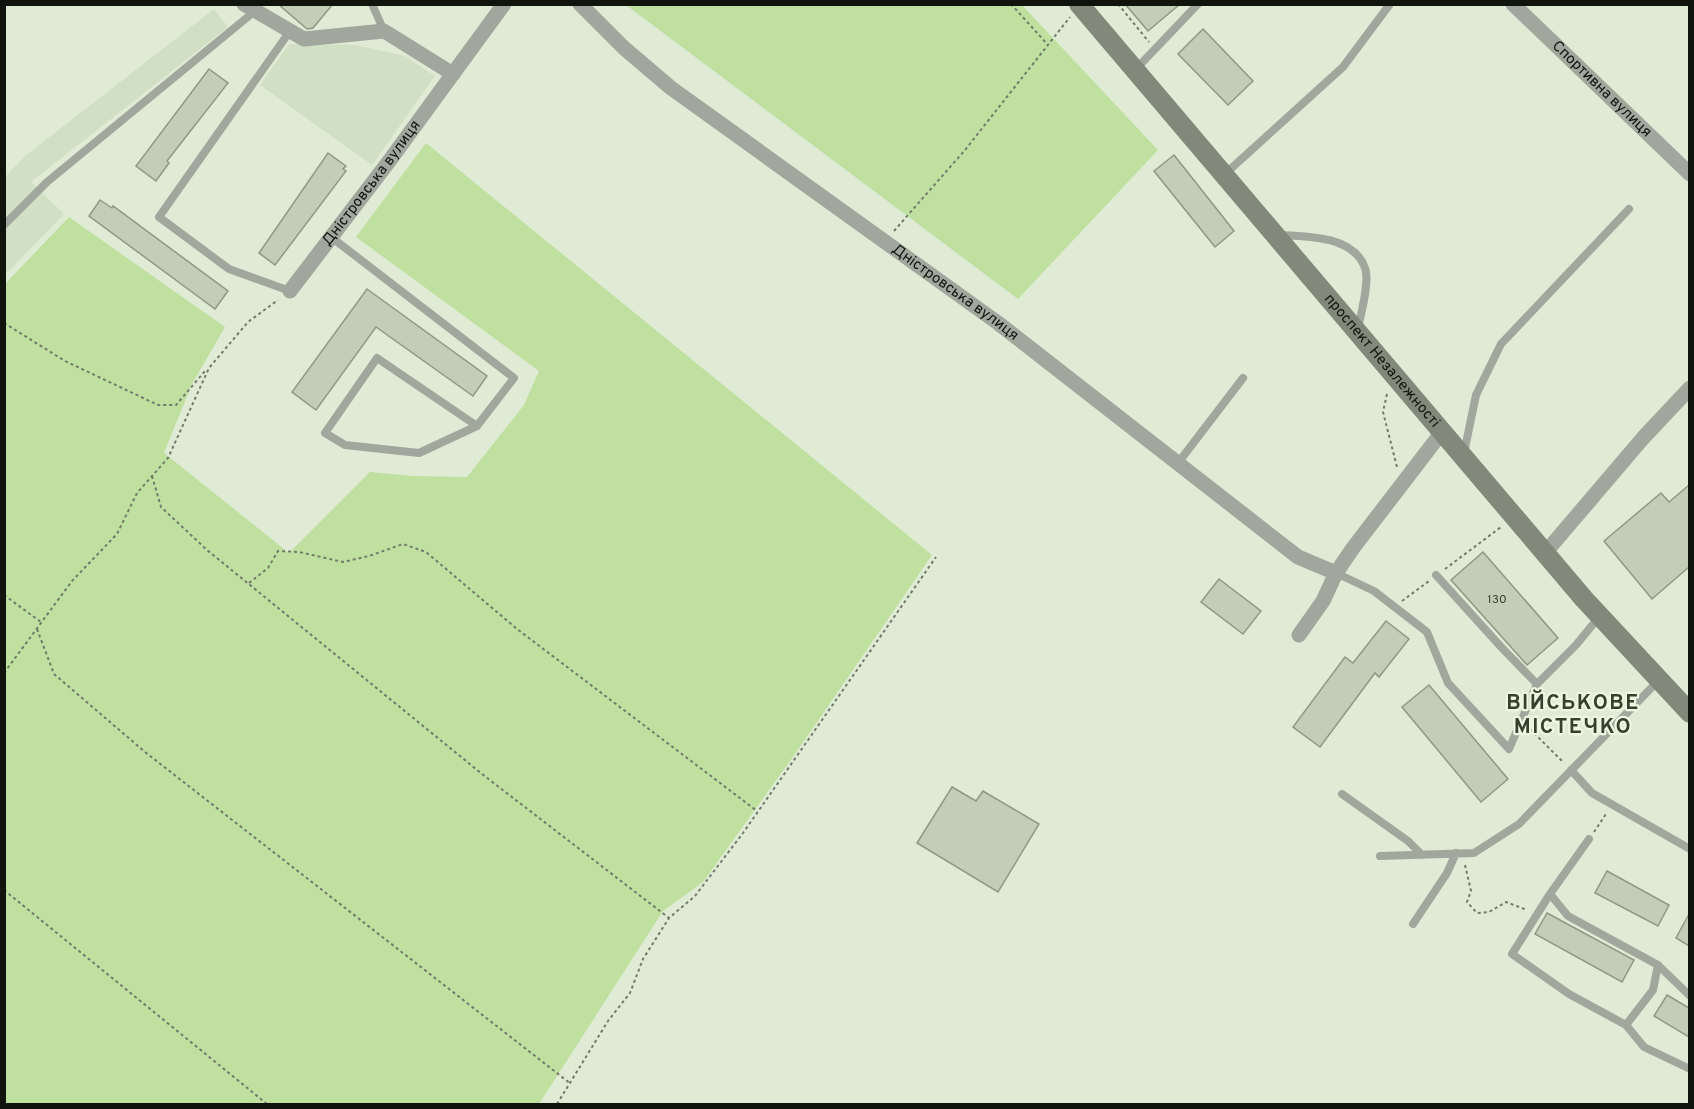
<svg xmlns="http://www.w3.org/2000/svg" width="1694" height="1109" font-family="Overpass,sans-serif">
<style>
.built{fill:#d1e0c4}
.green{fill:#bfe09f}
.building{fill:#c3ceb9;stroke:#8e9985;stroke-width:1.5}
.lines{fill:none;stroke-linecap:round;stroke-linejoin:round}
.path{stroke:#727a6c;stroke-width:2;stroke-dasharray:3 3;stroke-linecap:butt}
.lane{stroke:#a2a79e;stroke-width:8}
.street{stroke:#a2a79e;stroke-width:15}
.secondary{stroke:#82897b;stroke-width:20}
.labels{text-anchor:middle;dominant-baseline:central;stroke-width:4.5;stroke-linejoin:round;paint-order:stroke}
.number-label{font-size:12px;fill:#3d4238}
.street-label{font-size:15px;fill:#10140d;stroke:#ecf8e2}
.district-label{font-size:21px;font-weight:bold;letter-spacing:1.5px;fill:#37402f;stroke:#ecf8e2}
</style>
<rect width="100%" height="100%" fill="#dfebd5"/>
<!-- built -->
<path class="built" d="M214,9L228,27L31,182L64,214L5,275V177L25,156Z
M289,44L356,45L405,56L435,76L372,165L260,85Z"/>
<!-- green -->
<path class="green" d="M626,5H1022L1158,150L1018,299Z
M426,143L932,555L795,754L703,882L663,911L539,1104H5V284L69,217L225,327L192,384L164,453L289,553L370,472L414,476L467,477L524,405L539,371L356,237Z"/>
<!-- building -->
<path class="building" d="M278,4H333L313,28L307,29Z
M1125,4H1180L1148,31Z
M1203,29L1253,81L1228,105L1178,54Z
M209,69L228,83L167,161L169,163L156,181L136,166Z
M328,153L346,166L343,169L346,171L275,265L259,253Z
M1174,155L1234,231L1215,247L1154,171Z
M100,200L112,208L113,206L228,291L215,309L89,216Z
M367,289L487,376L473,396L376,327L316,410L292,392Z
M1689,485V567L1652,599L1604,541L1661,493L1669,502Z
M1483,552L1558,638L1527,665L1451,580Z
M1219,579L1261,611L1243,634L1201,602Z
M1386,621L1409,639L1379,677L1375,673L1320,747L1293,727L1345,657L1353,663Z
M1429,685L1508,779L1481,802L1402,707Z
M952,787L976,801L983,791L1039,824L998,892L917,843Z
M1607,871L1669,905L1658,926L1595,893Z
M1547,913L1634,960L1622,982L1535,934Z
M1689,914V946L1676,938Z
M1667,995L1689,1008V1037L1654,1016Z"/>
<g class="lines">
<!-- path -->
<path class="path" d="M1011,4L1048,45
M1118,4L1149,42
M894,231L965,150L1070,17
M4,323L65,361L158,405H176L205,371
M1387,394L1383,412L1397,467
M152,476L161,507L207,550L482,774L669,918
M1445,569L1501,527
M249,583L268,568L278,551L299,552L343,562L369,556L403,544L426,552L517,629L757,811
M4,595L41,622
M1402,601L1429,581
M37,629L54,674L145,752L571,1084
M4,673L72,581L117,534L137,493L168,458L209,368L248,322L278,300
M1530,729L1564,763
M1594,832L1606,814
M1465,865L1471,891L1467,902L1477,913L1489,912L1506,902L1527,910
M4,890L267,1104
M557,1104L608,1021L630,993L643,959L669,918L695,896L743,833L936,557"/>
<!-- lane -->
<path class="lane" d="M372,4L384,31
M290,31L159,217L229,269L290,291
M1136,69L1198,4
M1225,174L1343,67L1390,4
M4,225L47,182L255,11
M1279,235C1307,236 1354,236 1365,268C1370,281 1361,314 1358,328
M331,237L514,378L477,426L419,453L345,445L325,433L377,358L477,426
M1464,453L1476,395L1501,344L1629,209
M1178,463L1243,378
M1336,573L1374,591L1427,632L1448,683L1509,749L1537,684L1576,645L1599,617
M1436,575L1502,648L1537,684
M1571,770L1592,793L1690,849
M1342,794L1408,841L1422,855
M1589,839L1550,894L1568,916L1658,965L1690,996
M1380,856L1474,853L1519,824L1658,681
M1550,894L1512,954L1569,994L1626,1025L1644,1047L1690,1069
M1413,924L1447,873L1456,853
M1626,1025L1653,990L1658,965"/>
<!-- street -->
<g class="street">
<path d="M244,4L304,39L384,31L453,74"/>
<path id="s1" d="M580,4L624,48L671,88L998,323L1298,557L1336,573"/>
<path id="s2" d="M1513,4L1690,174"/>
<path id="s3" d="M290,291L390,160L504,4"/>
<path d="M1545,553L1643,438L1690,388"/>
<path d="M1299,635L1323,601L1336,573L1353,548L1442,432"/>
</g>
<!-- secondary -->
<path class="secondary" id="s4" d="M1079,4L1584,599L1690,713"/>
</g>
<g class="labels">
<!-- number labels -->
<g class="number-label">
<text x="1497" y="600">130</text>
</g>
<!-- street labels -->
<g class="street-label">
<text stroke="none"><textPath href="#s2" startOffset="123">Спортивна вулиця</textPath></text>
<text stroke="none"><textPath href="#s3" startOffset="135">Дністровська вулиця</textPath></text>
<text stroke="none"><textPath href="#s1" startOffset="474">Дністровська вулиця</textPath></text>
<text stroke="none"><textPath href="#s4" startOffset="468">проспект Незалежності</textPath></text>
</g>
<!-- district labels -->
<g class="district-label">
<text x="1573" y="703">ВІЙСЬКОВЕ<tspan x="1573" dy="24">МІСТЕЧКО</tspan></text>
</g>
</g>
<!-- border -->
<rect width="1694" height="1109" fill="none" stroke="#10140d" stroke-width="12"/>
</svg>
